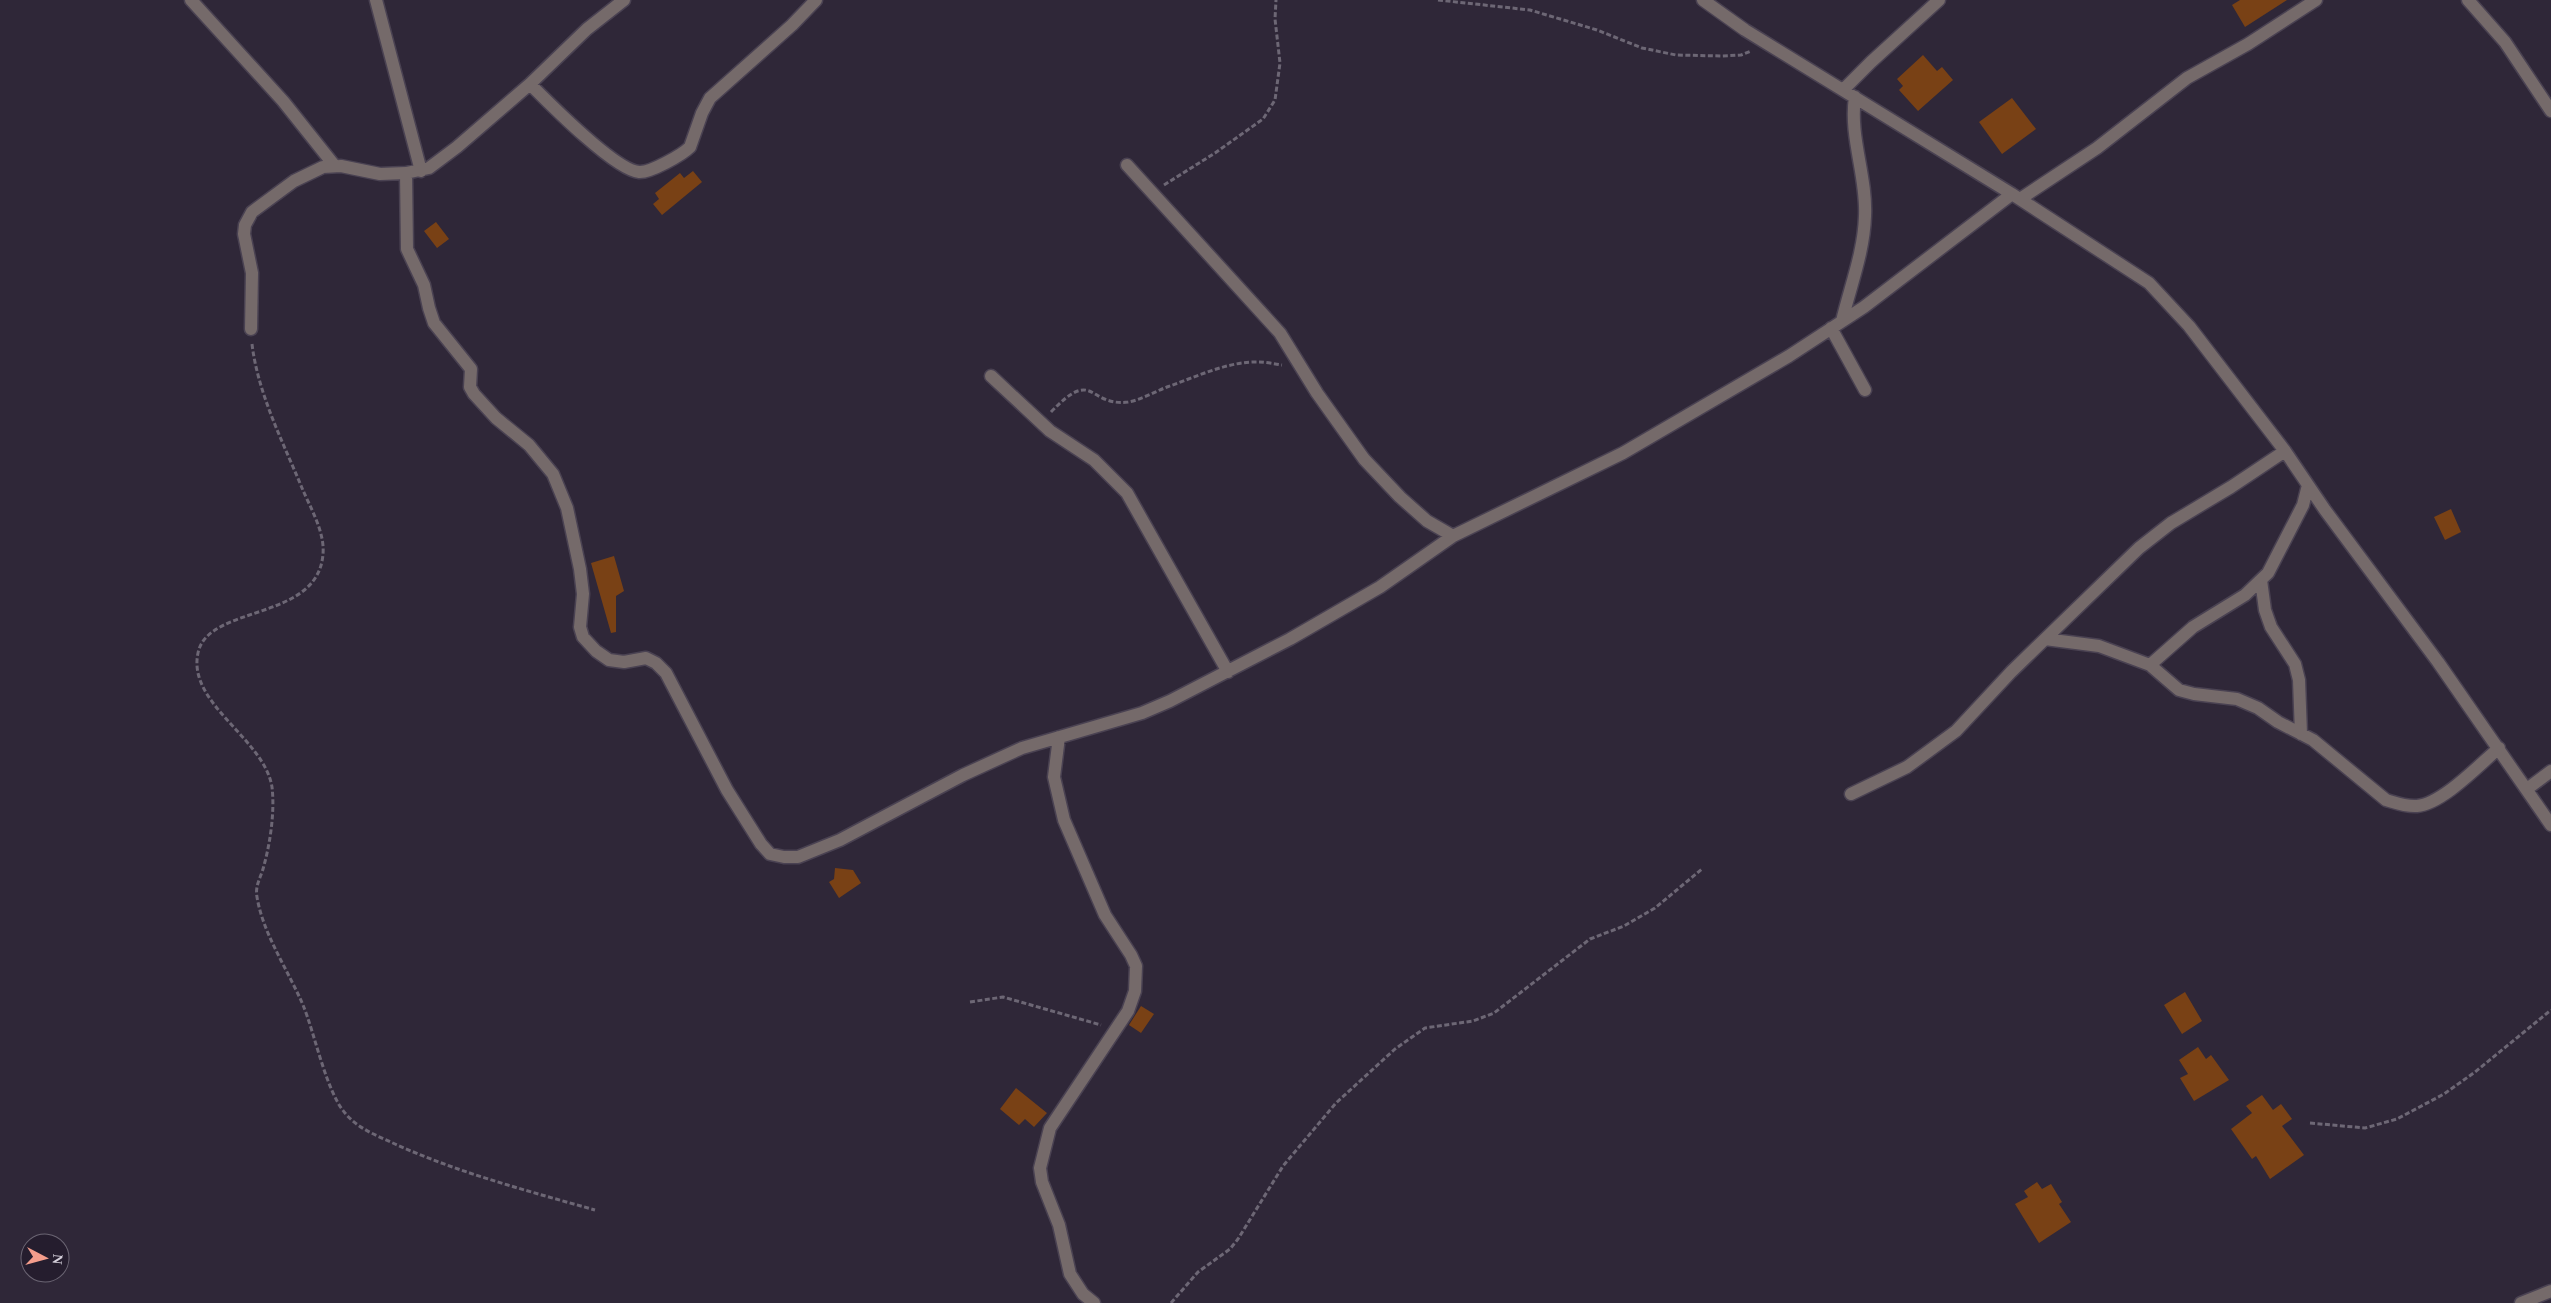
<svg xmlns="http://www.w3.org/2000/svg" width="2551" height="1303" font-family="'Times New Roman',serif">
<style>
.building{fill:#794115}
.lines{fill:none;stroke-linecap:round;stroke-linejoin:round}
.minor-casing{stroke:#4a4252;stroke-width:15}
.path{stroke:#6d6775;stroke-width:3;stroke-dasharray:5 2.5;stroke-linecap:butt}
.minor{stroke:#756a6a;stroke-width:12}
</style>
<rect width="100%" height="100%" fill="#2f2738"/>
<!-- building -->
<path class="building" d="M2240,0H2287L2245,27L2232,5Z
M1923,55L1937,71L1942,67L1953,80L1918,111L1899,90L1903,86L1897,79Z
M2012,98L2036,129L2002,154L1979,122Z
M693,171L702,182L662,215L653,204L659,199L655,193L680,173L684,178Z
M436,222L449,239L437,248L424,231Z
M2451,509L2461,532L2445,540L2434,517Z
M614,556L624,591L616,596V632L611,633L591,563Z
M835,868L853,870L861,883L839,898L829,882L834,879Z
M2185,992L2202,1021L2182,1034L2164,1005Z
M1141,1006L1154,1014L1141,1033L1129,1025Z
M2198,1047L2206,1059L2211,1055L2229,1080L2194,1101L2180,1078L2188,1074L2179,1060Z
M1016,1088L1047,1113L1034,1127L1025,1119L1019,1125L1000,1109Z
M2262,1095L2273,1110L2281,1104L2292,1119L2282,1126L2304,1155L2270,1179L2256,1156L2252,1159L2231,1129L2252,1113L2246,1106Z
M2037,1182L2042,1189L2051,1184L2062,1202L2059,1204L2071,1222L2039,1243L2015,1204L2028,1197L2024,1191Z"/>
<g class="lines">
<defs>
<path id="minor" d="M191,0L283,101L334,165
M376,0L421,171
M1703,0L1745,30L2012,194L2149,283L2189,326L2285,451L2325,510L2438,662L2551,825
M2468,0L2505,42L2551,111
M530,84C549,103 615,170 639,172C650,173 682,155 690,147L702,113L710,98L792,25L816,0
M1843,90L1871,62L1939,0
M1127,165L1280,333L1317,393L1364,459L1400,497L1427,521L1453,536
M406,173L407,249L424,285L429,308L434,323L471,369L470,387L474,394L496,418L529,445L553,474L567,508L580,569L583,594L580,627L583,637L596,651L609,660L624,662L646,658L656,663L666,673L727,790L761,844L770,854L784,857H798L840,840L963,775L1022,748L1142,713L1170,701L1290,639L1380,587L1453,536L1623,453L1789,356L1864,307L2012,194
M2020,199L2097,148L2187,78L2248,44L2316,0
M1842,321C1850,287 1864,252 1865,216C1867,176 1849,137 1855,97
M1831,328L1865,390
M251,329L252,273L244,234L245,225L252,212L294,181L323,167L341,166L380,174L406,173L429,168L457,147L530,84L587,29L624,0
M991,376L1050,431L1094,460L1127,493L1228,672
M2261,580L2265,610L2271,627L2295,664L2299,680L2301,734
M2045,639L2099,646L2150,665L2179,690L2194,694L2237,699L2258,708L2278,722L2313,740L2386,800C2396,803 2407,807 2417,806C2442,804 2479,765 2499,748
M2150,665L2193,627L2245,595L2268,573L2303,505L2308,485
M1059,737L1054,777L1064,820L1105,915L1131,955L1136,966L1135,991L1128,1011L1050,1128L1040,1168L1042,1182L1059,1225L1070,1274L1083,1294L1094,1303
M2527,789L2551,771
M1851,794L1907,767L1956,731L2011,672L2139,548L2171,523L2231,487L2285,451
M2521,1303L2551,1291"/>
</defs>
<!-- minor casing -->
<use href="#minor" class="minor-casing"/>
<!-- path -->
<path class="path" d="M1438,0L1530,10L1597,30L1642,48L1676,55L1722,56L1741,55L1751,51
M1164,185L1215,153L1263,119L1275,100L1280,63L1275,19L1276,0
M252,344C258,394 283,442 302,488C310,507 325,532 323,554C318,622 208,604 198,653C187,704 264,738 272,787C275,812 270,845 263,869C260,879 255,886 257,897C263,934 288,970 303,1005C315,1034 326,1091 345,1113C358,1129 378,1136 395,1144C459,1173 528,1191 595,1210
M1051,412C1095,366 1087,407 1128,402C1141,400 1154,392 1167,387C1196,377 1228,361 1259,362C1266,362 1274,364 1282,365
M970,1002L1003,997L1101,1025
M2310,1123L2365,1128L2397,1119L2444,1094L2475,1072L2551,1010
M1171,1303L1198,1272L1230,1249L1238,1239L1283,1166L1336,1103L1395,1049L1425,1028L1473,1021L1494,1013L1590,939L1624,926L1655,908L1702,869"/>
<!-- minor -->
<use href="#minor" class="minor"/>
</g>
<!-- north arrow -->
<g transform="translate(45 1258) rotate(96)"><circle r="24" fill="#251d2e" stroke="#6b6573"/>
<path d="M0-4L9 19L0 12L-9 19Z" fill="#f49d8c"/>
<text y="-8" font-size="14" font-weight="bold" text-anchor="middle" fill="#d5d0db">N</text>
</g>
</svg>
